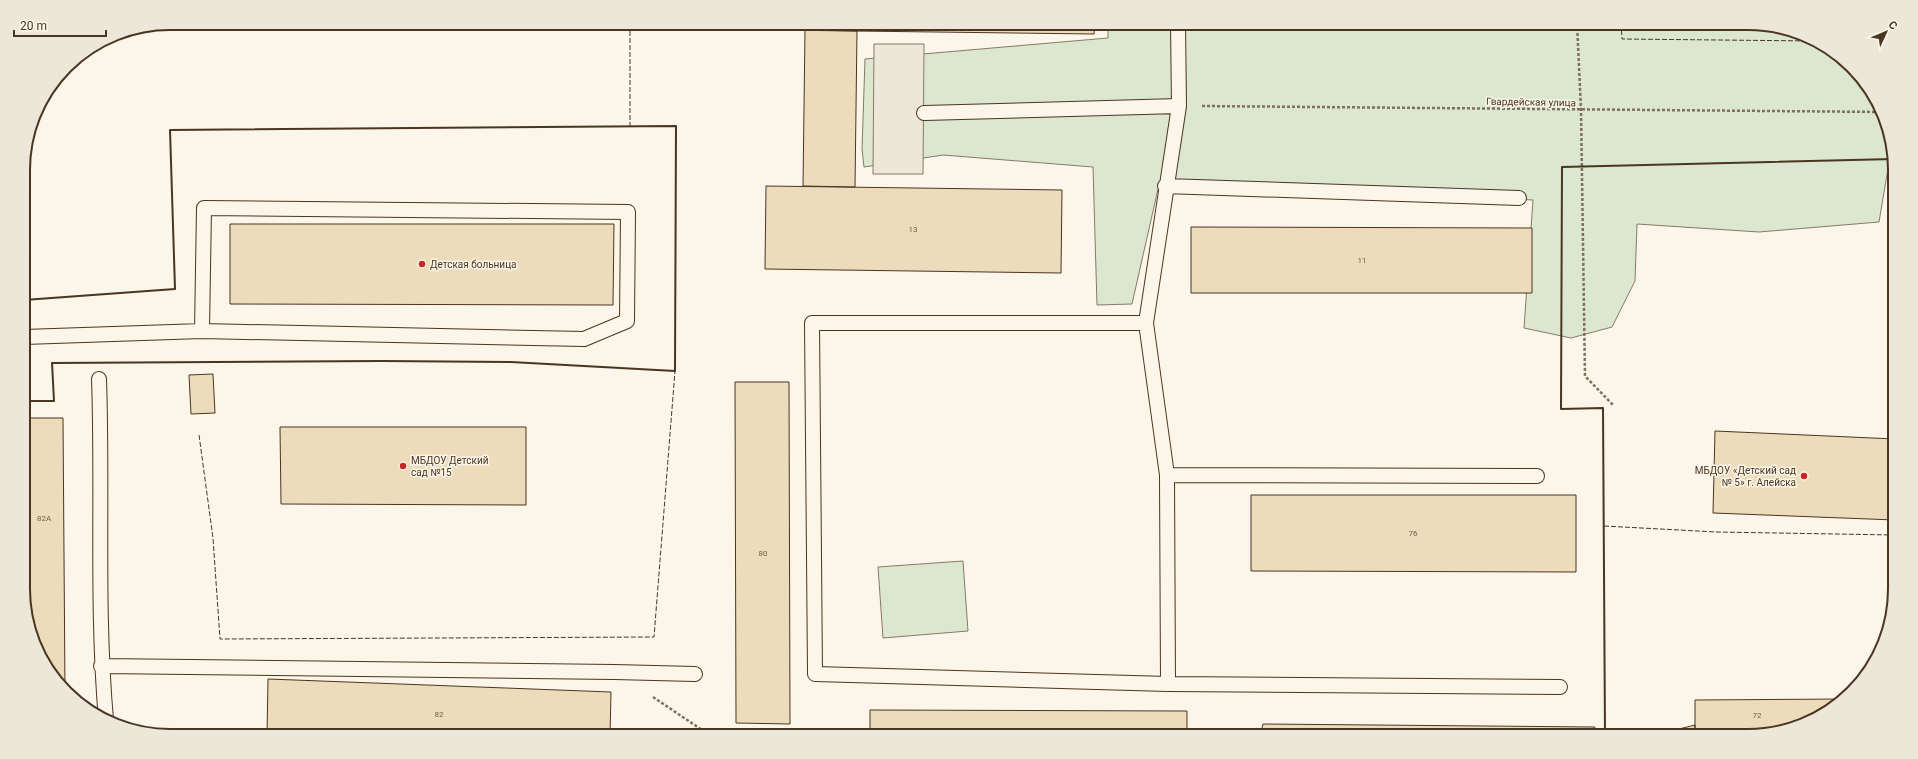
<svg xmlns="http://www.w3.org/2000/svg" width="1918" height="759" font-family="Roboto,sans-serif">
<style>
.green{fill:#dce7d0;stroke:#887966}
.parking{fill:#ede7d9;stroke:#887966}
.building{fill:#ecdcbc;stroke:#4a3520}
.lines{fill:none;stroke-linecap:round;stroke-linejoin:round}
.lane-casing{stroke:#4a3520;stroke-width:16}
.path{stroke:#7f6f5c;stroke-width:2.5;stroke-dasharray:3 2;stroke-linecap:butt}
.lane{stroke:#fbf6e9;stroke-width:14}
.fence{stroke:#4a3520;stroke-width:1;stroke-dasharray:5 2;stroke-linecap:butt}
.wall{stroke:#4a3520;stroke-width:2}
.poi-dot{fill:#c62828;stroke:#fbf6e9;stroke-width:1.5}
.labels{text-anchor:middle;dominant-baseline:central;stroke-width:3;stroke-linejoin:round;paint-order:stroke}
.number-label{font-size:8px;fill:#725f47}
.street-label{font-size:10px;fill:#4a3520;stroke:#fbf6e9}
.poi-label{font-size:10px;fill:#4a3520;stroke:#fbf6e9;text-anchor:start}
.rim{fill:none;stroke:#4a3520;stroke-width:2}
</style>
<rect width="100%" height="100%" fill="#fbf6e9"/>
<!-- green -->
<path class="green" d="M1108,23H1748L1796,31L1830,48L1865,80L1884,113L1892,145L1879,222L1759,232L1637,224L1635,281L1612,327L1571,338L1524,328L1533,200L1185,181L1158,189L1132,304L1097,305L1093,167L943,155L864,167L862,149L865,59L1108,38Z
M963,561L968,631L883,638L878,567Z"/>
<!-- parking -->
<path class="parking" d="M874,44H924L923,174H873Z"/>
<!-- building -->
<path class="building" d="M775,23H1095L1094,34L775,30Z
M805,30L857,31L855,187L803,186Z
M766,186L1062,190L1061,273L765,269Z
M230,224H614L613,305L230,304Z
M1191,227L1532,228V293H1191Z
M213,374L215,413L191,414L189,375Z
M735,382H789L790,724L736,723Z
M25,418H63L65,691L59,686L38,654L26,618Z
M280,427H526V505L281,504Z
M1715,431L1895,439V520L1713,513Z
M1251,495H1576V572L1251,571Z
M268,679L611,692L610,736H267Z
M1844,699L1837,706L1796,728L1758,736H1695V700Z
M870,710L1187,711V736H870Z
M1263,724L1595,727L1594,736H1260Z
M1695,725V736H1651Z"/>
<g class="lines">
<defs>
<path id="lane" d="M1178,23L1179,106L1146,323H812L815,674L1168,684L1560,687
M924,113L1179,106
M1165,186L1519,198
M1146,323L1167,475L1168,684
M24,337L202,331L584,339L627,321L628,212L204,208L202,331
M99,379C103,492 96,606 106,720
M1167,475L1537,476
M101,666L614,672L695,674"/>
</defs>
<!-- lane casing -->
<use href="#lane" class="lane-casing"/>
<!-- path -->
<path class="path" d="M1577,23L1581,110L1585,376L1614,406
M1202,106L1883,112
M653,697L711,736"/>
<!-- lane -->
<use href="#lane" class="lane"/>
<!-- fence -->
<path class="fence" d="M1621,23L1622,39L1815,41
M630,127V23
M199,435L213,538L220,639L654,637L675,371
M1604,526L1716,532L1895,535"/>
<!-- wall -->
<path class="wall" d="M24,300L175,289L170,130L676,126L675,371L511,362L381,361L52,363L54,401H25
M1605,736L1603,408L1561,409L1562,167L1894,159"/>
</g>
<!-- markers -->
<g class="poi-dot">
<circle cx="422" cy="264" r="4"/>
<circle cx="403" cy="466" r="4"/>
<circle cx="1804" cy="476" r="4"/>
</g>
<g class="labels">
<!-- number labels -->
<g class="number-label">
<text x="913" y="229">13</text>
<text x="1362" y="260">11</text>
<text x="44" y="518">82А</text>
<text x="1413" y="533">76</text>
<text x="763" y="553">80</text>
<text x="439" y="714">82</text>
<text x="1757" y="715">72</text>
</g>
<!-- street labels -->
<g class="street-label">
<text transform="translate(1531 102) rotate(1)">Гвардейская улица</text>
</g>
<!-- poi labels -->
<g class="poi-label">
<text x="430" y="264">Детская больница</text>
<text x="411" y="460">МБДОУ Детский<tspan x="411" dy="12">сад №15</tspan></text>
<text x="1796" y="470" text-anchor="end">МБДОУ «Детский сад<tspan x="1796" dy="12">№ 5» г. Алейска</tspan></text>
</g>
</g>
<!-- crop -->
<path d="M0 0H1918V759H0ZM170 30H1748A140 140 0 0 1 1888 170V589A140 140 0 0 1 1748 729H170A140 140 0 0 1 30 589V170A140 140 0 0 1 170 30Z" fill="#ede7d9" fill-rule="evenodd"/>
<path class="rim" d="M170 30H1748A140 140 0 0 1 1888 170V589A140 140 0 0 1 1748 729H170A140 140 0 0 1 30 589V170A140 140 0 0 1 170 30Z"/>
<!-- north arrow -->
<g transform="translate(1886 32) rotate(46)" stroke="#fbf6e9" stroke-width="3" paint-order="stroke">
<path d="M0-3L7 15L0 10L-7 15Z" fill="#4a3520"/>
<text y="-6" font-size="11" font-weight="bold" text-anchor="middle" fill="#4a3520">С</text>
</g>
<!-- scale -->
<path d="M14 30v6h92v-6" fill="none" stroke="#4a3520" stroke-width="2"/>
<text x="20" y="30" font-size="12" fill="#4a3520" stroke="#fbf6e9" stroke-width="3" paint-order="stroke">20 m</text>
</svg>
